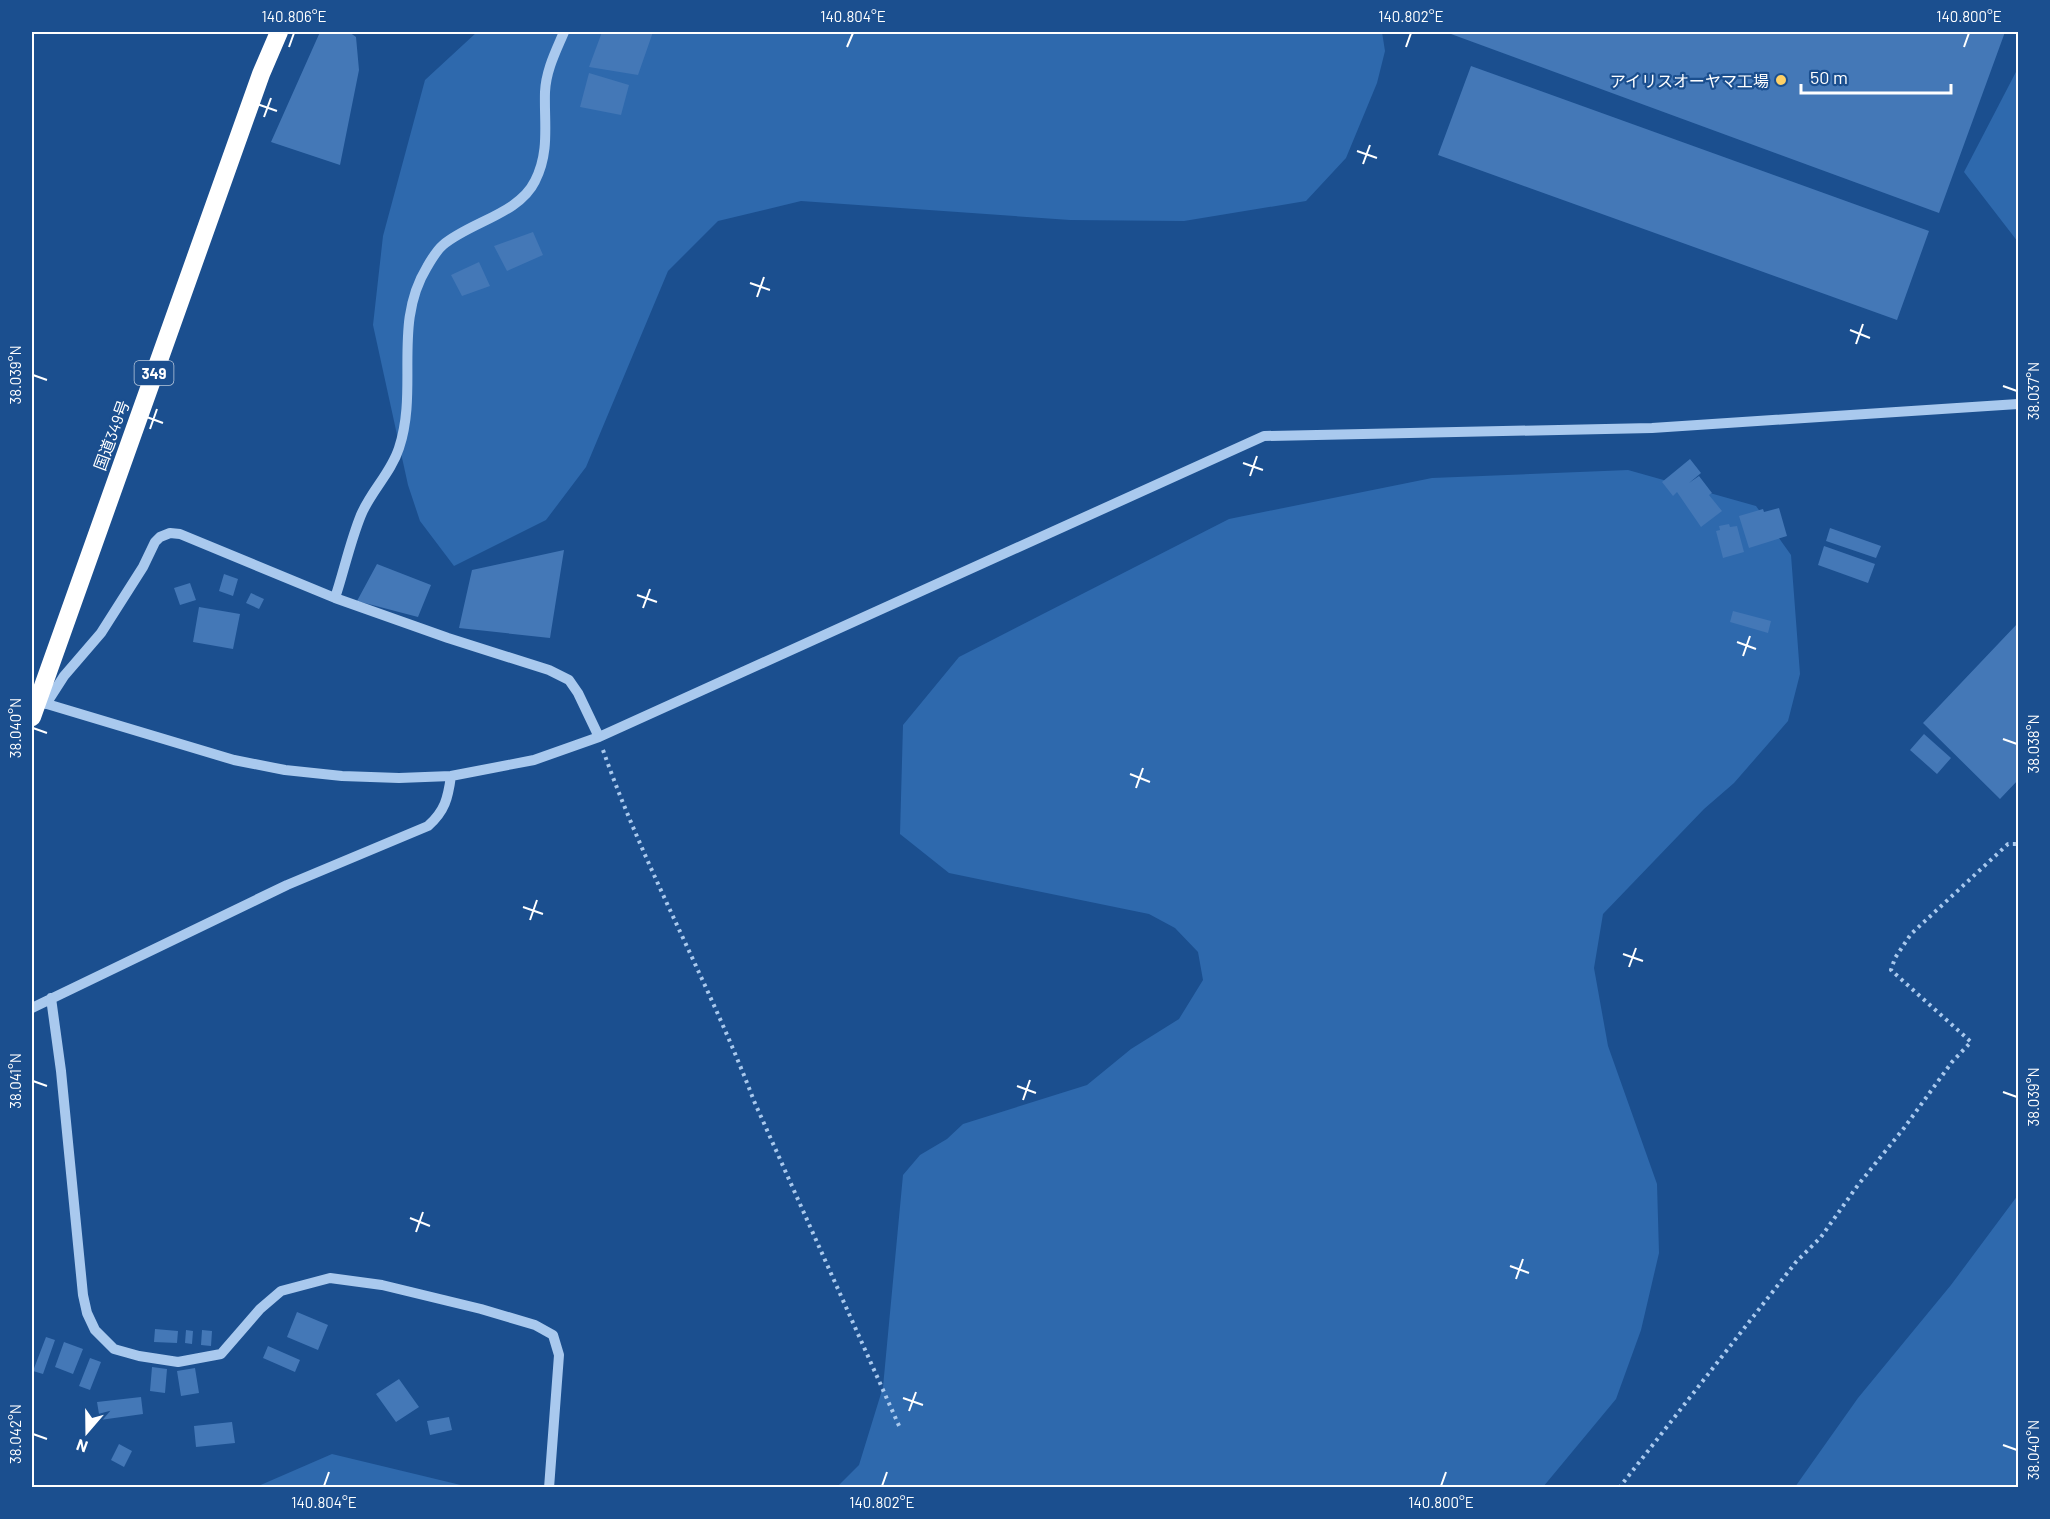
<svg xmlns="http://www.w3.org/2000/svg" width="2050" height="1519" font-family="Barlow,'Noto Sans JP',sans-serif">
<style>
.green{fill:#2e69ad}
.building{fill:#4478b7}
.lines{fill:none;stroke-linecap:round;stroke-linejoin:round}
.path{stroke:#a9c9ee;stroke-width:4;stroke-dasharray:3 4.5;stroke-linecap:butt}
.minor{stroke:#a9c9ee;stroke-width:10}
.highway{stroke:#fff;stroke-width:18}
.ticks{fill:none;stroke:#fff;stroke-width:2}
.poi-dot{fill:#ffd166;stroke:#1b4f8f;stroke-width:2}
.labels{text-anchor:middle;dominant-baseline:central;stroke-width:4.5;stroke-linejoin:round;paint-order:stroke}
.shield{fill:#1b4f8f;stroke:#bbcadd;stroke-width:1.5}
.shield-label{font-size:15px;font-weight:bold;fill:#fff}
.poi-label{font-size:16px;fill:#fff;stroke:#1b4f8f;text-anchor:end}
.street-label{font-size:16px;fill:#fff;stroke:#1b4f8f}
.neatline{fill:none;stroke:#fff;stroke-width:2}
.ticks-label{font-size:15px;text-anchor:middle;fill:#fff}
</style>
<rect width="100%" height="100%" fill="#1b4f8f"/>
<!-- green -->
<path class="green" d="M477,32H1382L1385,51L1377,83L1346,158L1306,201L1184,221L1070,220L801,201L718,221L668,271L586,467L546,520L454,566L420,521L408,485L373,325L383,236L425,80Z
M2018,68V242L1964,172Z
M1628,470L1756,506L1791,555L1800,674L1788,721L1734,783L1704,809L1603,914L1594,968L1608,1046L1657,1184L1659,1253L1641,1330L1616,1399L1543,1487L836,1488L859,1465L883,1387L903,1175L920,1155L947,1139L963,1124L1087,1085L1131,1049L1179,1019L1203,980L1198,952L1175,928L1149,914L949,873L900,834L903,725L959,657L1229,519L1432,478Z
M2018,1195V1487H1795L1858,1398L1951,1285Z
M332,1454L469,1487H256Z"/>
<!-- building -->
<path class="building" d="M320,32H349L356,37L359,70L340,165L271,142Z
M602,32H653L638,75L589,67Z
M1451,32H2005L1939,213L1451,34Z
M1471,66L1929,231L1897,320L1438,155Z
M589,73L629,85L621,115L580,107Z
M533,232L543,255L507,271L494,246Z
M479,262L490,286L462,296L451,275Z
M1690,459L1701,473L1689,483L1699,476L1712,493L1709,495L1722,511L1701,527L1677,492L1673,496L1662,482Z
M1779,508L1787,536L1749,548L1739,516L1763,509L1764,512Z
M1729,524L1730,527L1737,526L1744,552L1723,558L1716,531L1720,530L1719,526Z
M1830,528L1881,546L1876,558L1826,541Z
M1824,546L1875,564L1868,583L1818,565Z
M564,550L550,638L459,628L472,570Z
M377,564L431,585L418,617L357,601Z
M224,574L238,579L233,596L219,591Z
M190,583L196,600L180,605L174,588Z
M251,593L264,599L259,609L246,603Z
M199,607L240,614L233,649L193,642Z
M1733,611L1771,621L1768,633L1730,622Z
M2018,623V780L2000,799L1923,723Z
M1924,734L1951,758L1937,774L1910,750Z
M297,1312L328,1325L318,1350L287,1337Z
M155,1329L178,1331L177,1343L154,1342Z
M186,1330L193,1331L192,1344L185,1343Z
M202,1330L212,1331L211,1346L201,1345Z
M46,1337L55,1340L43,1374L33,1371Z
M64,1342L83,1349L73,1374L55,1367Z
M268,1346L300,1360L295,1372L263,1358Z
M90,1358L101,1362L90,1390L79,1386Z
M152,1367L167,1369L165,1393L150,1391Z
M195,1368L199,1393L181,1396L177,1371Z
M399,1379L419,1407L396,1422L376,1394Z
M141,1397L143,1414L100,1420L97,1402Z
M449,1417L452,1430L430,1435L427,1421Z
M232,1422L235,1443L196,1447L194,1426Z
M119,1444L132,1451L124,1467L111,1460Z"/>
<g class="lines">
<!-- path -->
<path class="path" d="M603,750C645,870 709,982 754,1101L900,1428
M1619,1488L1796,1262L1821,1237L1858,1185L1904,1128L1952,1062L1971,1042L1891,970L1895,958L1911,934L2008,844H2018"/>
<!-- minor -->
<path class="minor" d="M335,598C344,571 350,542 361,515C371,491 391,473 399,448C419,388 392,324 427,267C431,260 437,250 443,245C470,222 519,214 535,181C550,152 544,123 545,92C546,70 556,51 564,32
M37,701L234,760L285,770L342,776L399,778L451,776L534,760L599,737L1264,436L1652,428L2018,404
M46,704L64,676L101,633L143,567L155,542L160,537L170,533L180,534L335,598L448,638L549,670L569,680L578,693L599,737
M51,998L61,1071L83,1295L87,1313L95,1330L114,1349L139,1356L178,1362L221,1354L260,1309L281,1291L330,1278L382,1285L481,1309L535,1325L553,1335L559,1355L549,1488
M32,1008L287,885L428,826C445,811 448,798 451,776"/>
<!-- highway -->
<path class="highway" d="M32,717L261,74L279,32"/>
</g>
<!-- ticks -->
<path class="ticks" d="M289,47L294,33M847,47L853,33M1406,47L1411,33M1964,47L1969,33M257,104L277,111M264,117L271,98M1357,151L1377,158M1363,164L1370,145M750,283L770,290M757,297L764,277M1850,330L1870,338M1856,344L1863,324M33,375L47,380M2003,386L2017,391M144,416L163,423M150,429L157,409M1243,463L1263,470M1250,476L1257,456M637,595L657,602M643,608L650,589M1737,642L1756,649M1743,656L1750,636M33,728L47,733M2003,739L2017,744M1130,774L1150,782M1136,788L1143,768M523,907L543,914M530,920L537,900M1623,954L1643,961M1629,967L1636,948M33,1081L47,1086M1017,1086L1036,1093M2003,1092L2017,1097M1023,1100L1030,1080M410,1218L430,1226M416,1232L423,1212M1510,1266L1529,1273M1516,1279L1523,1259M903,1398L923,1405M909,1411L916,1392M33,1434L47,1439M2003,1445L2017,1450M324,1486L329,1472M882,1486L887,1472M1441,1486L1446,1472"/>
<!-- markers -->
<circle class="poi-dot" cx="1781" cy="80" r="6"/>
<g class="labels">
<!-- shield labels -->
<rect class="shield" x="134.5" y="361" width="39" height="24" rx="4.5"/>
<g class="shield-label">
<text x="154" y="373">349</text>
</g>
<!-- poi labels -->
<g class="poi-label">
<text x="1769" y="80">アイリスオーヤマ工場</text>
</g>
<!-- street labels -->
<g class="street-label">
<text transform="translate(111 435) rotate(-70)">国道349号</text>
</g>
</g>
<!-- border -->
<rect width="2050" height="1519" fill="none" stroke="#1b4f8f" stroke-width="66"/>
<!-- north arrow -->
<g transform="translate(87 1432) rotate(200)" stroke="#1b4f8f" stroke-width="4.5" paint-order="stroke">
<path d="M0-4.5L10 22L0 15L-10 22Z" fill="#ffffff"/>
<text y="-9" font-size="16" font-weight="bold" text-anchor="middle" fill="#ffffff">N</text>
</g>
<!-- scale -->
<path d="M1801 84v9h150v-9" fill="none" stroke="#ffffff" stroke-width="3"/>
<text x="1810" y="84" font-size="18" fill="#ffffff" stroke="#1b4f8f" stroke-width="4.5" paint-order="stroke">50 m</text>
<rect x="33" y="33" width="1984" height="1453" class="neatline"/>
<g class="ticks-label">
<text x="294" y="22">140.806°E</text>
<text x="853" y="22">140.804°E</text>
<text x="1411" y="22">140.802°E</text>
<text x="1969" y="22">140.800°E</text>
<text transform="translate(16 375) rotate(-90)" y="5">38.039°N</text>
<text transform="translate(2034 391) rotate(-90)" y="5">38.037°N</text>
<text transform="translate(16 728) rotate(-90)" y="5">38.040°N</text>
<text transform="translate(2034 744) rotate(-90)" y="5">38.038°N</text>
<text transform="translate(16 1081) rotate(-90)" y="5">38.041°N</text>
<text transform="translate(2034 1097) rotate(-90)" y="5">38.039°N</text>
<text transform="translate(16 1434) rotate(-90)" y="5">38.042°N</text>
<text transform="translate(2034 1450) rotate(-90)" y="5">38.040°N</text>
<text x="324" y="1508">140.804°E</text>
<text x="882" y="1508">140.802°E</text>
<text x="1441" y="1508">140.800°E</text>
</g>
</svg>
